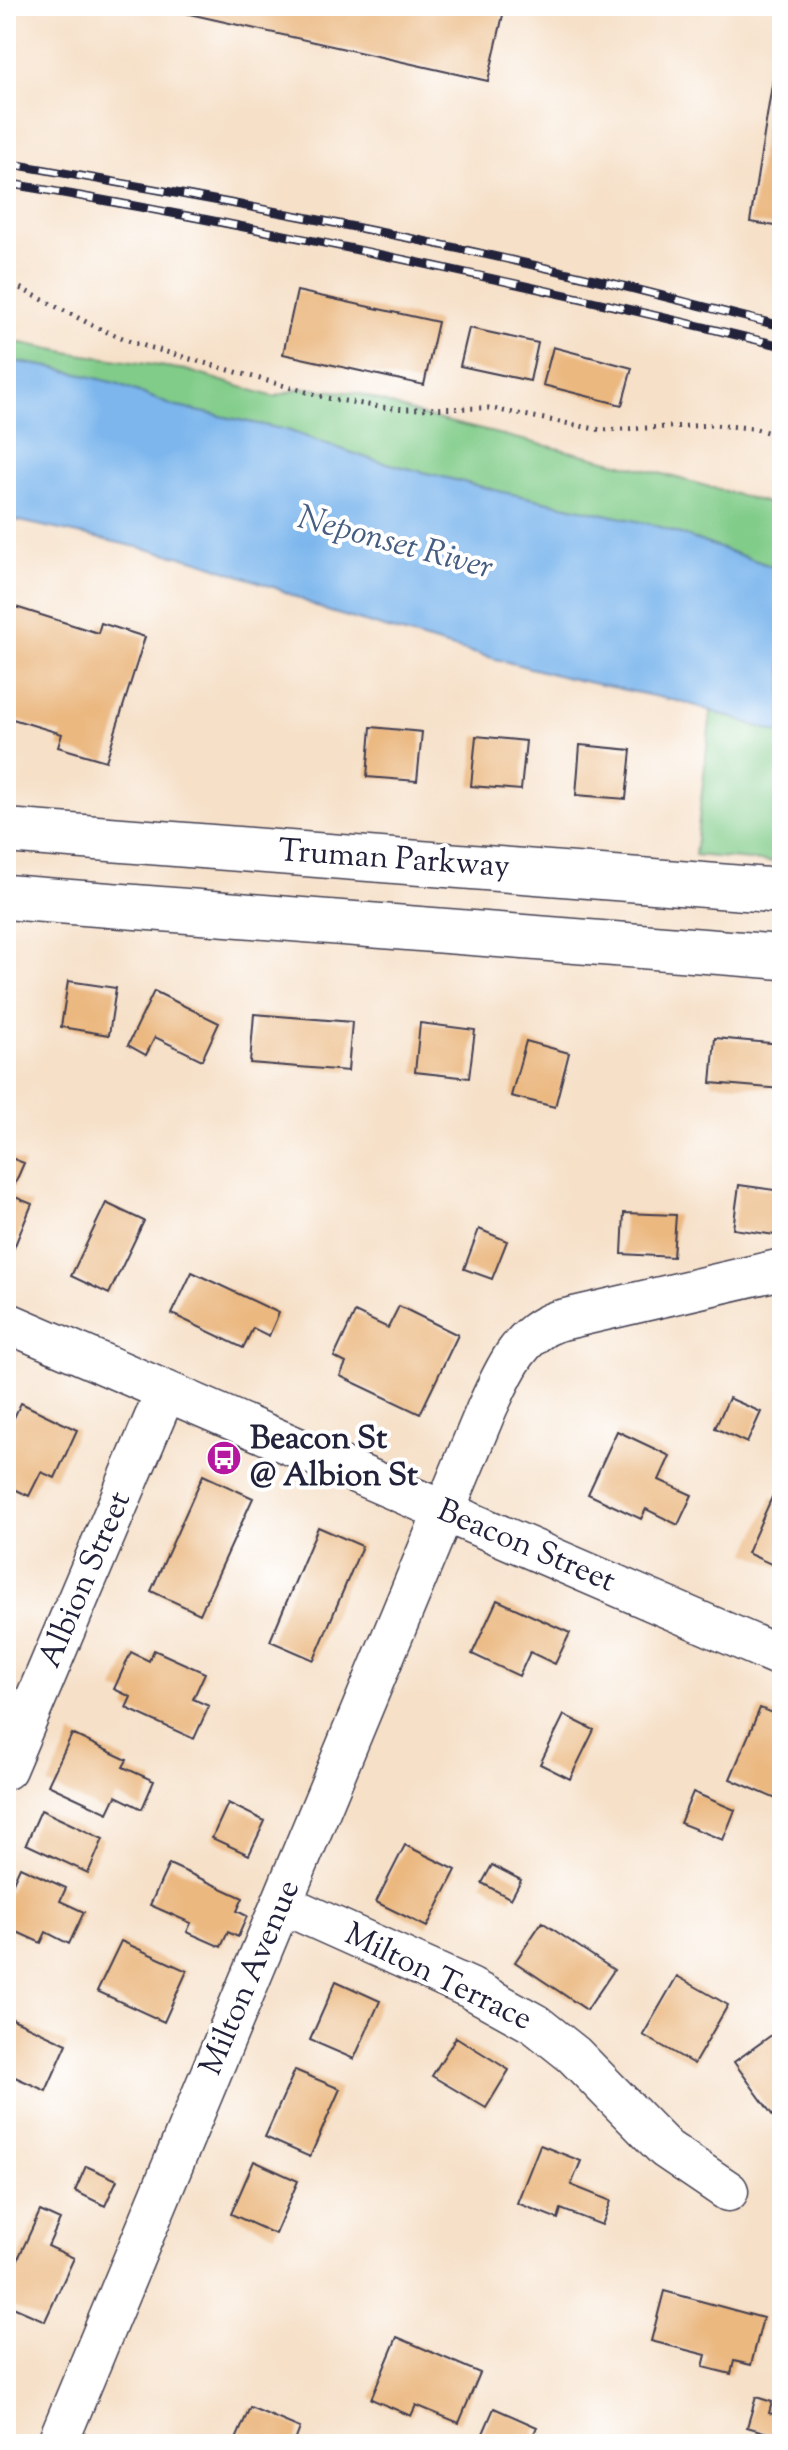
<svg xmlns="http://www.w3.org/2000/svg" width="788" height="2450" font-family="'Sorts Mill Goudy',serif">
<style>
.green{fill:#81cc89;stroke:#527762;stroke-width:2}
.water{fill:#7bb6ed;stroke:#4e6c94;stroke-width:2}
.building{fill:#ebb880}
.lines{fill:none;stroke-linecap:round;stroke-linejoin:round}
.minor-casing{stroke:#423e50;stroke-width:43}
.major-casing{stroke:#423e50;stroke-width:47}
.path{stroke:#423e50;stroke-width:5;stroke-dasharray:2 6;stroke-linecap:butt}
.minor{stroke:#fff;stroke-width:40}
.major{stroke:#fff;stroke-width:44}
.rail-casing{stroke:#22223b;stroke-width:9}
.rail{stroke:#fff;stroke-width:6;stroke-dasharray:18;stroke-linecap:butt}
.labels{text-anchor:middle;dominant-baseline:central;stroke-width:8;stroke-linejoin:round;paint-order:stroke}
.street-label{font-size:32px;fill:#22223b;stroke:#fff}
.poi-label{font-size:32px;font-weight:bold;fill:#22223b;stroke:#fff;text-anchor:start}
.water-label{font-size:34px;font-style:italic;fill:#465d82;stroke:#fff}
</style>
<rect width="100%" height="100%" fill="#fff"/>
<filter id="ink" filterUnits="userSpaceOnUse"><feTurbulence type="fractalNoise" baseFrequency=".0125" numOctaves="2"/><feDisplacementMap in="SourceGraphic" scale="16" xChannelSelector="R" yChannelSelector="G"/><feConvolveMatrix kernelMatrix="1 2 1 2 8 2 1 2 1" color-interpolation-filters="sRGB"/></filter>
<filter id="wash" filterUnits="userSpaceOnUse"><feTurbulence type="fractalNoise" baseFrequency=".006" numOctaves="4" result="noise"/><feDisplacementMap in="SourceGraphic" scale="32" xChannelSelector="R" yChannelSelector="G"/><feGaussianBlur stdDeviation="1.8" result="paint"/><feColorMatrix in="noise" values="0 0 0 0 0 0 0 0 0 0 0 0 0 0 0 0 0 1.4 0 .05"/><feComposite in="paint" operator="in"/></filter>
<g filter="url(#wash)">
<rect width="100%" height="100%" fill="#f6e0c8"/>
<!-- green -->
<path class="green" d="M6,340L72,353L186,370L274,397L302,388L357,393L424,416L659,473L782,507V651L6,444Z
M711,711L782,734V863L695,855Z"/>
<!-- water -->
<path class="water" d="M6,360L56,368L119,384L173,406L287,430L367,458L503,492L655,525L782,570V734L687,703L568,678L443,645L327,611L276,588L196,560L6,518Z"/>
<g id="blocks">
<!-- building -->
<path class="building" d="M154,6H505L488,81Z
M780,35L782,36V227L750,222Z
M297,291L438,322L424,385L283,354Z
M469,328L538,343L530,381L460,366Z
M553,347L632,368L622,405L543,385Z
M6,604L98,633L101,623L145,637L106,761L58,747L62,734L6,717Z
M371,727L422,732L417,781L367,777Z
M476,736L526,741L521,790L471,786Z
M580,745L631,750L626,799L576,795Z
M68,981L116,988L109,1035L61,1027Z
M154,991L219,1023L202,1060L155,1037L146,1055L128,1045Z
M254,1014L352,1022L348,1071L250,1063Z
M420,1023L475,1030L469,1078L415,1072Z
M715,1038L782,1044V1089L711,1083Z
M526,1041L569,1053L555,1107L511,1096Z
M6,1156L24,1163L10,1195L32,1204L11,1255L6,1253Z
M739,1185L782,1191V1236L733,1229Z
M106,1203L144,1221L109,1294L71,1276Z
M624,1213L676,1215L673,1257L622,1254Z
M479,1229L507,1241L492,1279L464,1269Z
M192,1272L279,1313L269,1336L253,1328L243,1348L172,1314Z
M399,1306L458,1335L420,1414L340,1376L346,1363L334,1357L355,1312L388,1328Z
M729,1398L761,1412L747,1443L715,1428Z
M21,1403L77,1430L55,1478L41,1472L29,1496L6,1485V1434Z
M617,1431L670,1456L659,1480L692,1495L678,1525L646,1509L641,1519L588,1494Z
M203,1475L253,1498L200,1614L151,1591Z
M772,1497L782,1502V1569L747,1553Z
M318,1527L362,1546L314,1660L270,1641Z
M497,1600L570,1633L555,1664L530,1652L519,1676L472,1654Z
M154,1650L205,1673L193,1699L209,1706L194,1739L126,1708L131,1697L114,1689L131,1652L149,1661Z
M760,1708L782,1717V1784L776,1799L730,1779Z
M564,1715L594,1730L570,1779L540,1764Z
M72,1734L127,1760L123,1767L154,1781L142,1809L116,1796L108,1813L48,1785Z
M693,1792L735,1810L723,1840L680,1823Z
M228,1803L265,1821L249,1855L212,1838Z
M41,1810L103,1839L88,1873L26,1844Z
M405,1845L456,1870L427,1927L376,1902Z
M169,1864L243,1898L237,1911L247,1916L238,1937L228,1932L221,1947L187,1932L191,1923L150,1905Z
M492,1865L521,1880L511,1899L482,1883Z
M20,1867L66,1888L60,1901L84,1912L69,1944L46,1932L41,1943L6,1927V1898Z
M542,1922L614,1970L587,2010L515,1962Z
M121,1941L187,1971L164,2022L97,1991Z
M677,1976L728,2005L694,2064L643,2035Z
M336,1981L380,2001L354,2059L310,2040Z
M6,2016L67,2044L46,2091L6,2073Z
M780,2029L782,2110L773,2116L734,2062Z
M456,2037L509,2070L486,2108L432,2076Z
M295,2070L340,2089L310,2157L265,2137Z
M540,2145L581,2161L571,2185L611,2201L602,2225L561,2209L558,2219L517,2203Z
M254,2161L298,2181L275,2234L231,2214Z
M86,2166L117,2180L105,2206L75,2191Z
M40,2211L60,2220L48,2246L74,2258L45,2321L6,2304V2285Z
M664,2291L763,2318L751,2365L734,2361L731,2374L703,2367L706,2355L651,2341Z
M397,2337L480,2373L459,2423L416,2405L411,2416L371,2399Z
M756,2397L772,2402L769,2413L780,2416L775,2435L747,2427Z
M250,2407L300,2428L294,2444H234Z
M494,2408L537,2427L529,2444H494L481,2438Z"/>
</g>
</g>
<g filter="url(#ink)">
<use href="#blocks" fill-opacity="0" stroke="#423e50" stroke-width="2"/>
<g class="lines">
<defs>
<path id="minor" d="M6,1322L782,1657
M6,1769L166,1391
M283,1904L470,1988L535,2024L574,2055L666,2149L728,2191
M57,2444L487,1408C503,1374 518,1334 557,1321L782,1269"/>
<path id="major" d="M6,831L782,891
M6,897L782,957"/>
</defs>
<!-- minor casing -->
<use href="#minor" class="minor-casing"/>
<!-- major casing -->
<use href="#major" class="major-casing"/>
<!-- path -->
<path class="path" d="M6,281L100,329L138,344L327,398L380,407L407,409L488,408L601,430L713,425L752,428L782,436"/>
<!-- minor -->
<use href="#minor" class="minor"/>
<!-- major -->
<use href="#major" class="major"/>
<defs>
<path id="rail" d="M6,163C203,197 400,233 594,279C657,294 719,311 782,326
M6,183C267,228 525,283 782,346"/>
</defs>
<!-- rail casing -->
<use href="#rail" class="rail-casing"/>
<!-- rail -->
<use href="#rail" class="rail"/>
</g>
</g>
<!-- icons -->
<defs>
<symbol id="bus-disc" viewBox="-11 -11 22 22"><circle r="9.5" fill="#b5179e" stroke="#fff"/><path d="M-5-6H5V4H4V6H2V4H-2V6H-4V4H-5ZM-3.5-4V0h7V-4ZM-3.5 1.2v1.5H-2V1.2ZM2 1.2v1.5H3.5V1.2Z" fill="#fff"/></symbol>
</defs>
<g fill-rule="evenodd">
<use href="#bus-disc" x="204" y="1438" width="40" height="40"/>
</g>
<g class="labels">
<!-- street labels -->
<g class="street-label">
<text transform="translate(394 860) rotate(4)">Truman Parkway</text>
<text transform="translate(526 1547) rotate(23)">Beacon Street</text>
<text transform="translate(86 1580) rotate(-67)">Albion Street</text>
<text transform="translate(251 1978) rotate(-67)">Milton Avenue</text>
<text transform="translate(438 1978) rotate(26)">Milton Terrace</text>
</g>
<!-- poi labels -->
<g class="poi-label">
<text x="250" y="1440">Beacon St<tspan x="250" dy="37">@ Albion St</tspan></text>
</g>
<!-- water labels -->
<g class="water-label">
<text transform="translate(395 544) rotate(15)">Neponset River</text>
</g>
</g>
<!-- margin -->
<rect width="788" height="2450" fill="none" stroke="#fff" stroke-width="32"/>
</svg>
